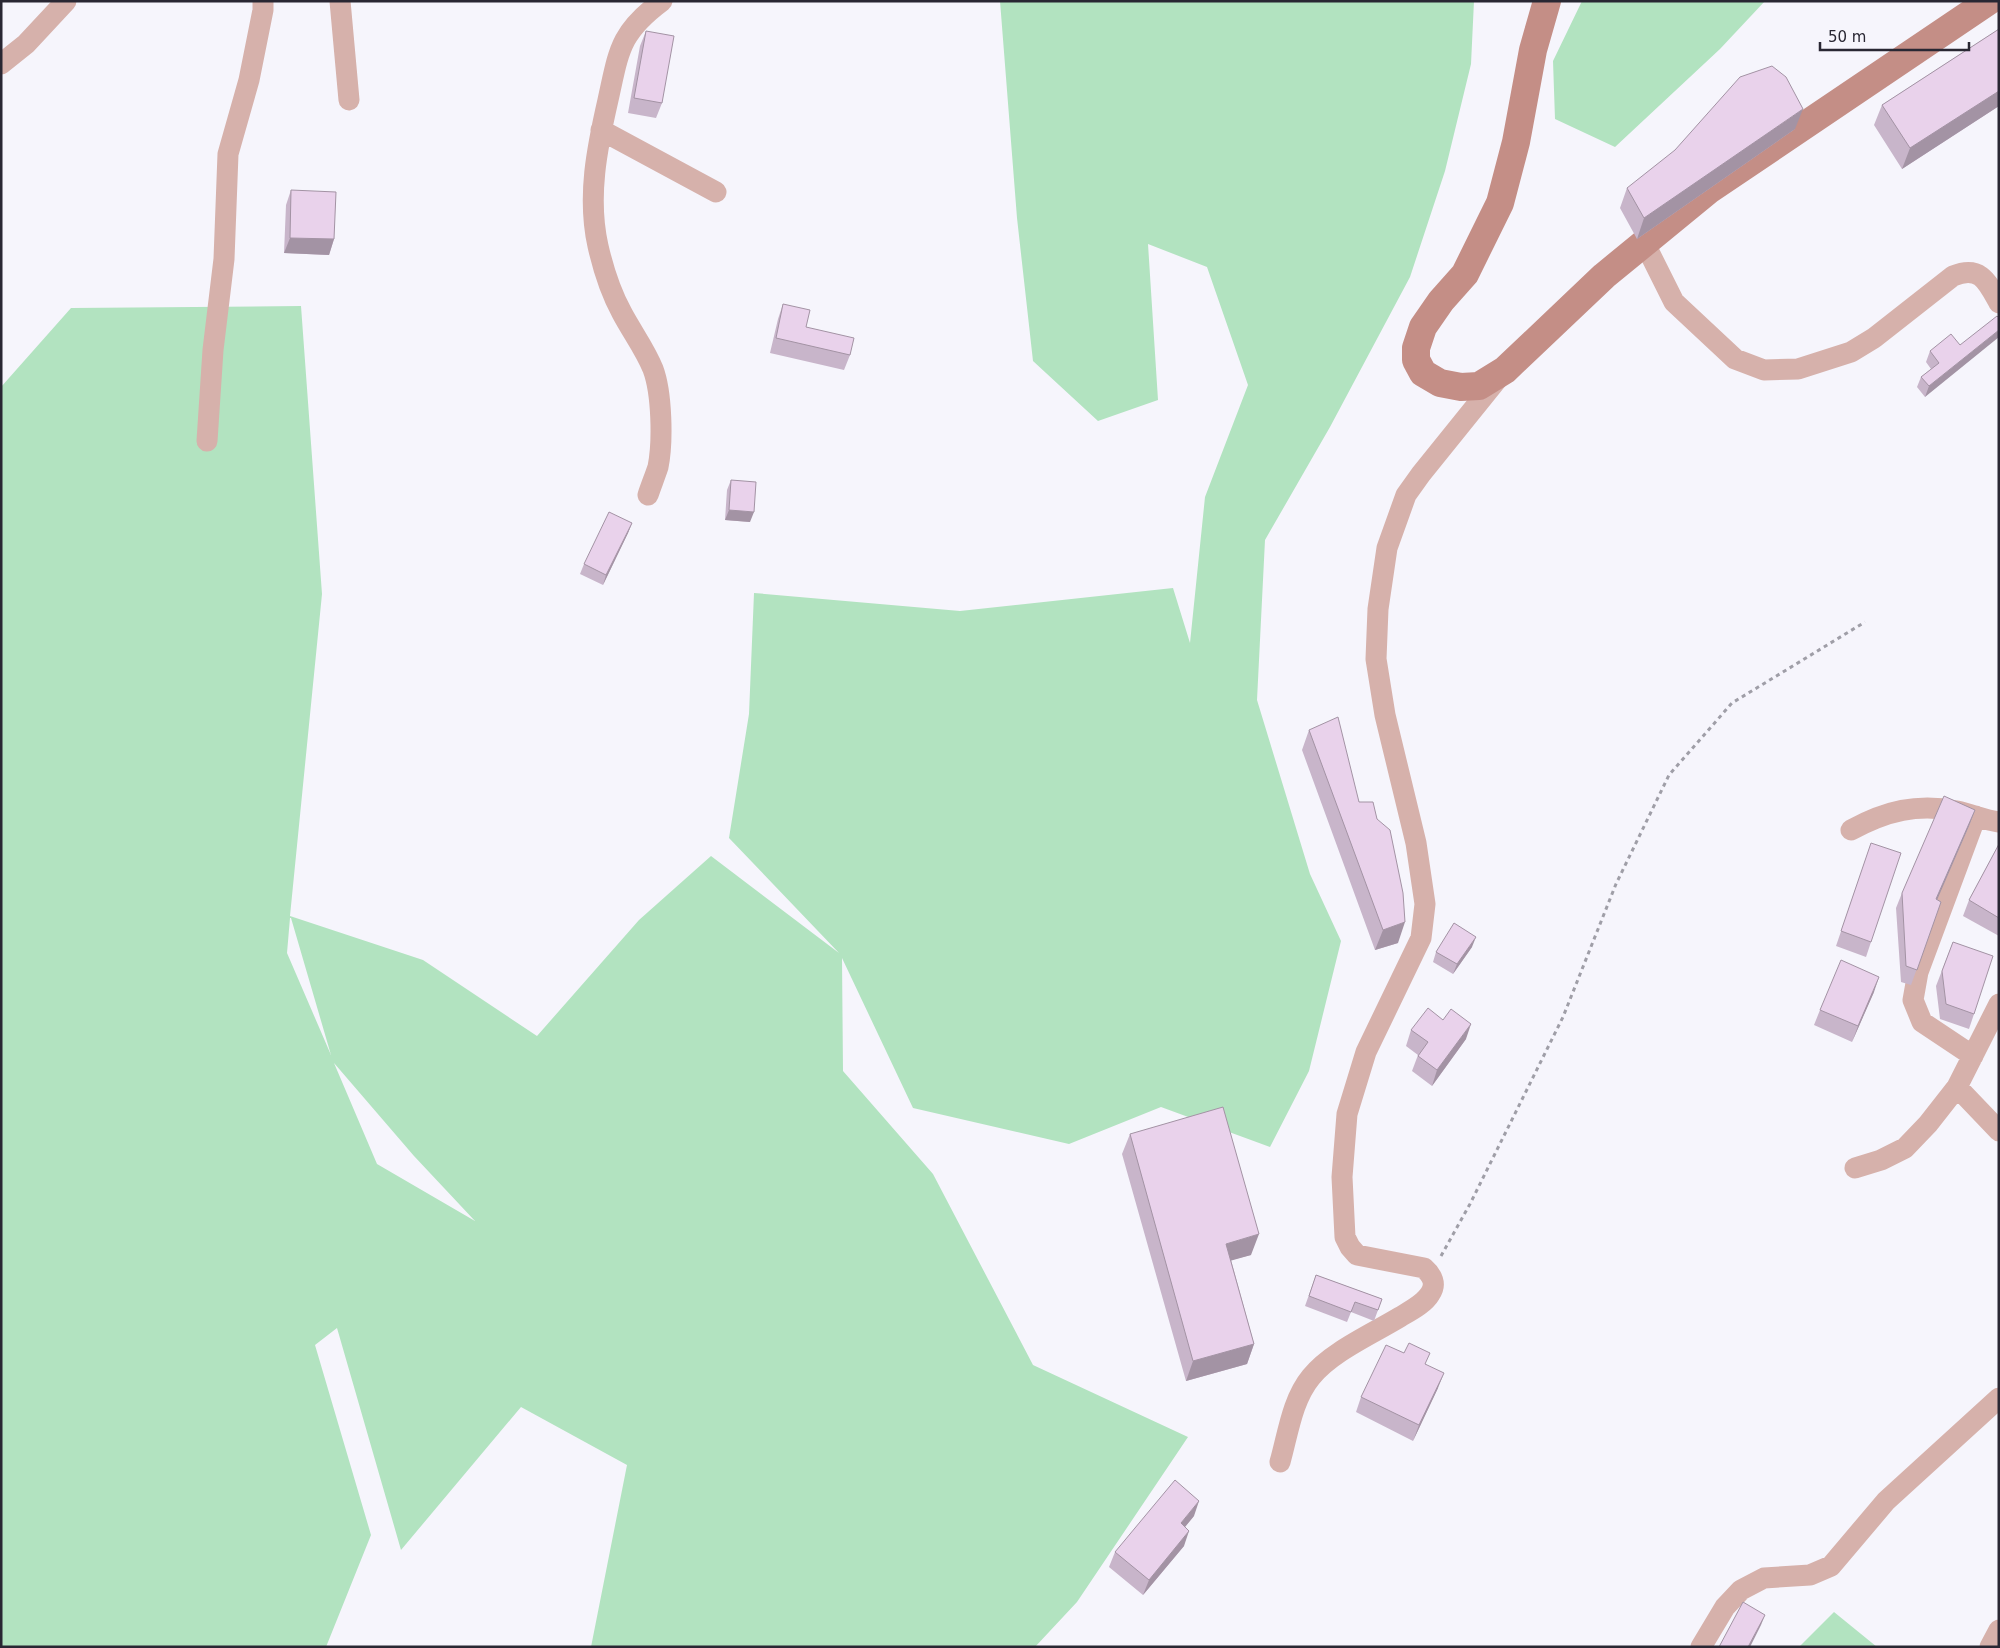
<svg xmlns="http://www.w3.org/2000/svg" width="2000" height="1648" font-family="'DejaVu Sans',sans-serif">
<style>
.green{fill:#b2e3c0;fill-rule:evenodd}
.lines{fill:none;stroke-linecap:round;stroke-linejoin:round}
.path{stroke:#9f9ea7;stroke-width:3;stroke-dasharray:4 4;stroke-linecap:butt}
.minor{stroke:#d6b1ab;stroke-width:21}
.secondary{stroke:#c48e86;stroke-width:28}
.wall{fill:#c8b5ca}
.shaded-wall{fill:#a393a4}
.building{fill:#e9d2eb;stroke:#a393a4}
</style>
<rect width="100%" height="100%" fill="#f6f5fc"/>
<!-- green -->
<path class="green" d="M1000,1H1474L1471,64L1445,171L1410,277L1330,427L1265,540L1257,700L1310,874L1341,941L1309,1071L1270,1147L1161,1107L1069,1144L913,1108L842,958L843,1071L933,1174L1033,1365L1188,1437L1077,1602L1035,1647H591L627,1465L521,1407L401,1550L337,1328L315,1345L371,1535L326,1647H1V387L71,308L301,306L322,594L290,916L423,960L537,1036L639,920L711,856L839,953L729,838L749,714L754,593L960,611L1173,588L1190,643L1205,497L1248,385L1207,267L1148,244L1158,400L1098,421L1033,361L1017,218ZM290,918H291L331,1055L287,953ZM334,1063L414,1156L475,1221L377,1164Z
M1582,1H1765L1720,49L1615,147L1555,119L1553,61Z
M1834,1612L1877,1647H1799Z"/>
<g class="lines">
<!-- path -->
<path class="path" d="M1441,1256L1470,1204L1563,1017L1616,884L1669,775L1732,703L1865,622"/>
<!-- minor -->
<path class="minor" d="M340,1L349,100
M1,64L26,44L66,1
M601,130L716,192
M1645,244L1674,302L1735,359L1764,370L1798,369L1851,352L1874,338L1953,276C1980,265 1987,281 1999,303
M207,441L213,350L224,259L228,154L249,80L263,10V1
M648,495C651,486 655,476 658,467C663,442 662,393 653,369C645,349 632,332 622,313C611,293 603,268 598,246C587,197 597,148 608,100C619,51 619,33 662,1
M1851,830C1886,811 1917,803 1957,811C1971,814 1985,820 1999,822
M1973,1056L1922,1022L1913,1000L1918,972L1976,816
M1957,1087L1999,1131
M1855,1168L1881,1160L1905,1148L1928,1124L1957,1087L1999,1004
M1280,1462C1288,1434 1292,1400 1311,1377C1331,1352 1372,1334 1400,1317C1410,1311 1424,1304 1430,1294C1437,1284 1432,1275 1424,1268L1357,1255L1350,1247L1345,1237L1342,1177L1347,1114L1366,1052L1421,938L1425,904L1416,843L1385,715L1376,659L1378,609L1387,548L1406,495L1421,474L1500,376
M1701,1647L1725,1607L1741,1590L1764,1578L1810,1575L1831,1566L1886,1501L1999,1398
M1990,1647L1999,1630"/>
<!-- secondary -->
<path class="secondary" d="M1547,1L1533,50L1516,142L1500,203L1465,274L1441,301L1423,327L1416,348V360L1423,373L1440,383L1461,387L1479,386L1505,370L1604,276L1709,190L1989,1"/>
</g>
<!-- wall -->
<path class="wall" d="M1999,29V106L1902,169L1874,125L1882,105Z
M646,31L662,103L656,118L628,113L640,46Z
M1795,129L1637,239L1620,208L1627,188Z
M291,190L334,239L329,255L284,253L286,205Z
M783,304L806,327L850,355L844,370L770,353L778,319Z
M1960,345L1925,397L1917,387L1921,377L1931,369L1926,362L1930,351Z
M731,480L750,522L725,520L727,490Z
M632,523L628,533L603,585L580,574L584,564Z
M1309,730L1359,802L1377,819L1398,943L1375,950L1302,750Z
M1975,810L1969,826L1937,899L1941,902L1911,985L1901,982L1896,908L1902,893Z
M1999,844V936L1963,916L1969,900Z
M1866,858L1871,942L1866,957L1836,946Z
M1953,942L1974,1014L1969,1029L1940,1019L1936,986Z
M1472,947L1453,974L1433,962L1436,952Z
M1874,992L1852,1042L1814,1025L1820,1010Z
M1411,1030L1466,1039L1432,1086L1412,1071L1418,1055L1406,1046Z
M1130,1134L1251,1255L1231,1260L1254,1344L1247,1364L1186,1381L1122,1154Z
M1316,1275L1382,1299L1374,1321L1351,1312L1347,1322L1305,1306Z
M1426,1364L1438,1388L1413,1441L1356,1412L1361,1397Z
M1194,1516L1185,1527L1184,1546L1143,1595L1109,1567L1115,1552Z"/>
<!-- shaded-wall -->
<path class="shaded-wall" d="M1999,91V106L1902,169L1910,148Z
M1803,109L1795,129L1637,239L1644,218Z
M290,238L334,239L329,255L284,253Z
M1999,330V337L1925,397L1929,386Z
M729,510L754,512L750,522L725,520Z
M632,523L628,533L603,585L606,575Z
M1975,810L1969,826L1931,914L1936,899Z
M1405,922L1398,943L1375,950L1383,930Z
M1476,937L1472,947L1453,974L1457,964Z
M1879,977L1874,992L1852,1042L1858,1026Z
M1471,1024L1466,1039L1432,1086L1437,1070Z
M1259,1234L1251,1255L1219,1264L1226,1244Z
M1254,1344L1247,1364L1186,1381L1193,1361Z
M1444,1373L1438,1388L1413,1441L1419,1425Z
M1199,1501L1194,1516L1175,1539L1181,1523Z
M1189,1531L1184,1546L1143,1595L1149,1580Z
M1765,1615L1761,1625L1750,1647H1748Z"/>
<!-- building -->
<path class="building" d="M1999,29V91L1910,148L1882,105Z
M646,31L674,36L662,103L634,98Z
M1772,66L1786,77L1803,109L1644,218L1627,188L1675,150L1740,77Z
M291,190L336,192L334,239L290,238Z
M783,304L810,310L806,327L854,338L850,355L776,338Z
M1997,316L1999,318V330L1929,386L1921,377L1939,363L1930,351L1951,334L1960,345Z
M731,480L756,482L754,512L729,510Z
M609,512L632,523L606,575L584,564Z
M1338,717L1359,802H1373L1377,819L1390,830L1403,893L1405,922L1383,930L1309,730Z
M1944,796L1975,810L1936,899L1941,902L1917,970L1906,966L1902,893Z
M1871,843L1901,853L1871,942L1841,931Z
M1999,844V918L1969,900Z
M1454,923L1476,937L1457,964L1436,952Z
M1953,942L1993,956L1974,1014L1946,1004L1942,971Z
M1841,960L1879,977L1858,1026L1820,1010Z
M1428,1008L1443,1020L1451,1009L1471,1024L1437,1070L1418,1056L1428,1042L1411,1030Z
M1223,1107L1259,1234L1226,1244L1254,1344L1193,1361L1130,1134Z
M1316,1275L1382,1299L1378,1310L1355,1302L1351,1312L1309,1296Z
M1409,1343L1430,1353L1425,1364L1444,1373L1419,1425L1361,1397L1386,1345L1404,1353Z
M1175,1480L1199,1501L1181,1523L1189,1531L1149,1580L1115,1552Z
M1743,1602L1765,1615L1748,1647H1719Z"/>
<!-- border -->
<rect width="2000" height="1648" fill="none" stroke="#292733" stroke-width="5"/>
<!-- scale -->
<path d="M1820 42v8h149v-8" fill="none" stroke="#292733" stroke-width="2.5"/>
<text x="1828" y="42" font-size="15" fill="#292733" stroke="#f6f5fc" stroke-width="4" paint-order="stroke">50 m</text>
</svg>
